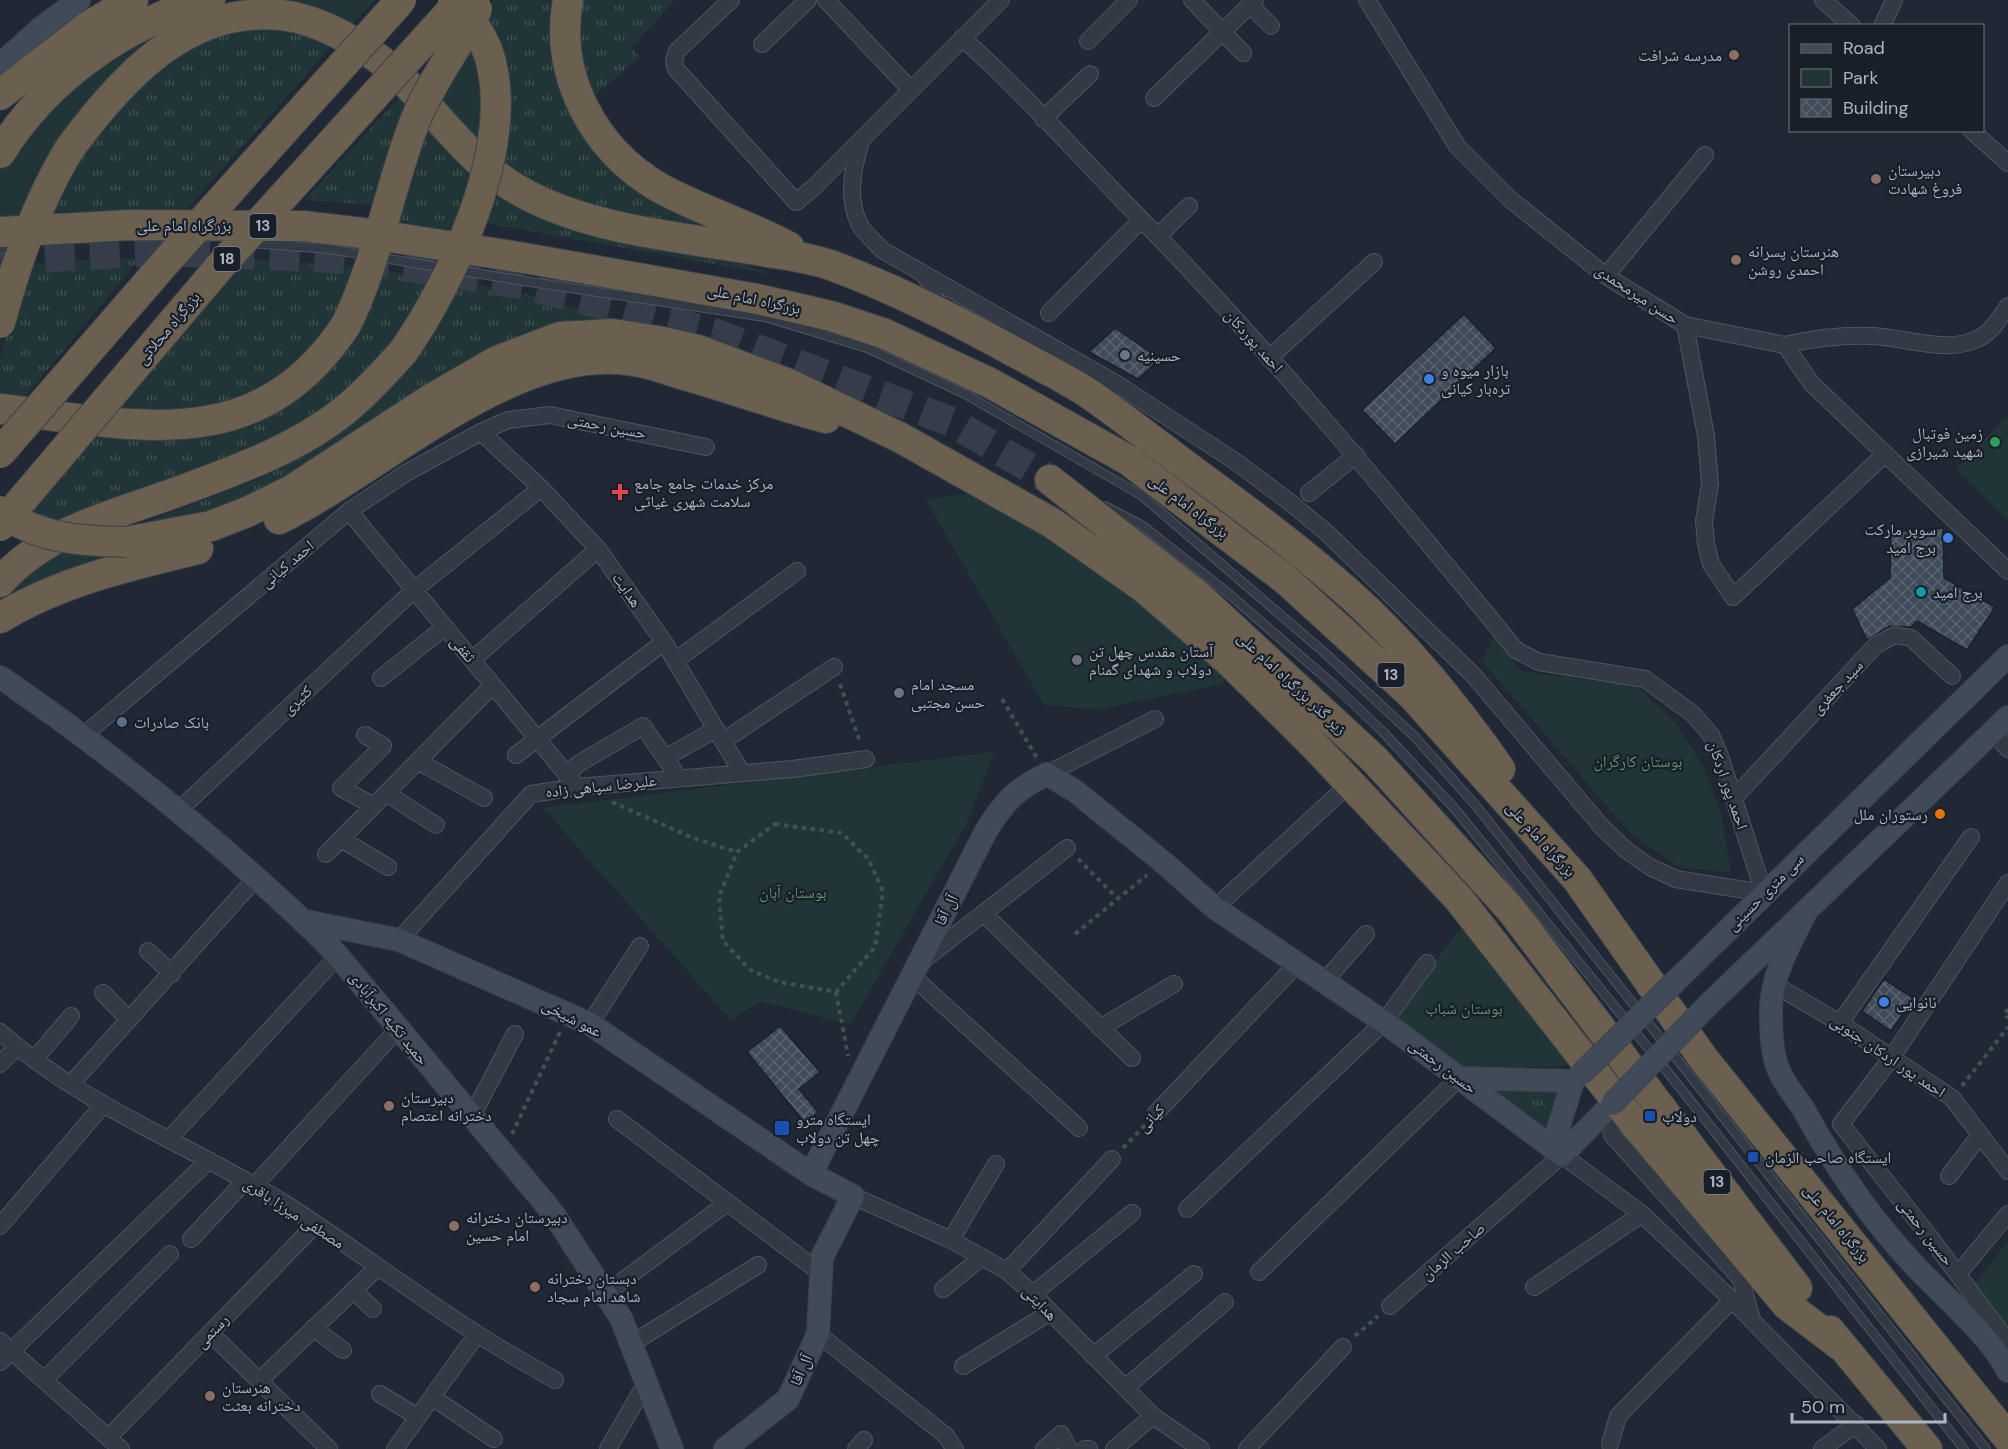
<svg xmlns="http://www.w3.org/2000/svg" width="2008" height="1449" font-family="'DM Sans','Noto Naskh Arabic',sans-serif">
<style>
.grass{fill:url(#grass-tufts)}
.green{fill:#223536}
.building{fill:url(#building-cross-hatch);stroke:#1a212b;stroke-width:1.5}
.lines{fill:none;stroke-linecap:round;stroke-linejoin:round}
.highway-tunnel{stroke:#343d49;stroke-width:30;stroke-dasharray:30 15;stroke-linecap:butt}
.lane-casing{stroke:#4d5560;stroke-width:10}
.street-casing{stroke:#4d5560;stroke-width:18}
.secondary-casing{stroke:#3c434e;stroke-width:24}
.highway-casing{stroke:#3a424c;stroke-width:32}
.path{stroke:#3e5153;stroke-width:4;stroke-dasharray:4.5 4.5;stroke-linecap:butt}
.lane{stroke:#323a45;stroke-width:8}
.street{stroke:#323a45;stroke-width:16}
.secondary{stroke:#404a58;stroke-width:22}
.highway{stroke:#6b604f;stroke-width:30}
.lane-bridge-casing{stroke:#4d5560;stroke-width:10;stroke-linecap:butt}
.secondary-bridge-casing{stroke:#3c434e;stroke-width:24;stroke-linecap:butt}
.highway-bridge-casing{stroke:#3a424c;stroke-width:32;stroke-linecap:butt}
.lane-bridge{stroke:#323a45;stroke-width:8}
.secondary-bridge{stroke:#404a58;stroke-width:22}
.highway-bridge{stroke:#6b604f;stroke-width:30}
.education-dot{fill:#8d6e63;stroke:#181f29;stroke-width:2}
.worship-dot{fill:#6b7280;stroke:#181f29;stroke-width:2}
.shop-dot{fill:#3f7fe0;stroke:#181f29;stroke-width:2}
.leisure-dot{fill:#2e9e5b;stroke:#181f29;stroke-width:2}
.health-dot{fill:#e0444e;stroke:#181f29;stroke-width:2}
.culture-dot{fill:#0f9aa8;stroke:#181f29;stroke-width:2}
.service-dot{fill:#5c6f8a;stroke:#181f29;stroke-width:2}
.food-dot{fill:#e8710a;stroke:#181f29;stroke-width:2}
.transit-dot{fill:#1a4fb4;stroke:#181f29;stroke-width:2}
.labels{text-anchor:middle;dominant-baseline:central;stroke-width:4.5;stroke-linejoin:round;paint-order:stroke}
.shield{fill:#181f29;stroke:#808894;stroke-width:1.5}
.shield-label{font-size:15px;font-weight:bold;fill:#acb5c2}
.poi-label{font-size:16px;fill:#acb5c2;stroke:#181f29;text-anchor:start}
.street-label{font-size:16px;fill:#acb5c2;stroke:#181f29}
.park-label{font-size:16px;fill:#65916e;stroke:#181f29}
</style>
<defs>
<pattern id="grass-tufts" width="24" height="20" patternUnits="userSpaceOnUse" patternTransform="scale(1.5)"><rect width="24" height="20" fill="#223536"/><path d="M3 7l-1-3M5 7V3M7 7l1-3M15 17l-1-3M17 17v-4M19 17l1-3" fill="none" stroke="#3f5051"/></pattern>
<pattern id="building-cross-hatch" width="8" height="8" patternUnits="userSpaceOnUse" patternTransform="scale(1.5)"><rect width="8" height="8" fill="#404b59"/><path d="M0 0l8 8M0 8l8-8" fill="none" stroke="#59636f"/></pattern>
</defs>
<rect width="100%" height="100%" fill="#1f2834"/>
<!-- grass -->
<path class="grass" d="M493,0H557L575,115L758,243L614,216L500,171L482,14Z
M579,0H675L632,47L639,57L590,100L576,27Z
M257,22L335,42L187,209L44,213L60,180L163,56Z
M422,73L402,116L375,205L304,200Z
M426,115L474,169L457,232L393,223Z
M495,184L775,275L485,223Z
M140,258L0,427V358L25,264Z
M242,259L363,267L328,339L238,406L109,414Z
M381,270L435,278L410,318L370,371L320,412L259,447L55,528L25,515L95,429L268,411Z
M461,281L517,292L646,327L335,451L236,506L124,531L261,478L314,449Z
M1564,1084L1549,1132L1486,1088Z"/>
<!-- green -->
<path class="green" d="M243,0H375L346,31L190,23L27,215L0,217V168L14,147L86,71L208,8Z
M467,41C483,77 482,110 478,149L433,102Z
M2008,415V520L1956,469Z
M973,493L1088,554L1229,659L1223,684L1099,709L1044,705L926,500Z
M61,547L145,552L0,611V601L13,587Z
M1493,636L1521,671L1636,686L1675,722L1704,767L1721,813L1731,873L1679,867L1631,834L1482,661Z
M994,752L968,821L850,1025L761,1001L731,1020L543,808Z
M1464,924L1574,1062L1565,1066L1466,1069L1390,1019Z
M2008,1241V1344L1969,1291Z"/>
<!-- building -->
<path class="building" d="M1464,314L1496,348L1395,444L1362,410Z
M1115,328L1160,359L1138,379L1089,352Z
M1943,528L1944,578L1995,607L1967,650L1917,621L1911,627L1890,626L1867,640L1852,609L1890,578L1891,532Z
M1884,979L1913,998L1891,1031L1862,1011Z
M780,1026L820,1072L799,1089L818,1112L805,1123L747,1052Z"/>
<g class="lines">
<!-- highway-tunnel -->
<path class="highway-tunnel" d="M0,260L161,251L310,257L375,262L526,285L714,333L952,422L1050,480"/>
<defs>
<path id="lane" d="M921,278L943,302
M524,281L765,317L867,348L965,394L1141,495L1326,654L1414,736L1477,807L1986,1449
M1105,506L1143,526L1229,594L1335,686L1383,732L1455,809L1678,1085L1964,1449"/>
<path id="street" d="M731,0L677,51L674,61L676,69L796,202L813,188L1001,0
M826,0L910,89
M1192,0L1243,53
M1367,0L1457,146L1511,200L1606,276L1685,325L1785,345L1811,383L2008,571
M1823,0L1852,26
M1250,5L1271,26
M1882,26L1894,0
M1088,41L1129,0
M762,44L808,0
M1154,98L1255,0
M1043,119L1090,74
M1971,130L2008,163
M861,141C853,168 846,198 860,225C865,234 875,242 882,250L1117,384L1239,464L1287,500L1327,533L1474,676L1601,826L1626,850L1650,867L1676,879L1764,893L1720,756L1711,735L1693,714L1645,679L1539,662L1516,650C1395,502 1274,355 1141,219C1081,159 1026,94 962,38
M1158,236L1189,206
M1606,276L1705,155
M1049,313L1141,220
M1685,325L1706,436L1710,484L1704,521L1706,544L1711,564L1733,597L1885,454
M1785,345C1815,338 1841,335 1872,336C1904,337 1947,354 1977,339C1991,333 2000,318 2008,306
M1269,358L1374,262
M481,432L541,488L598,549L664,642L742,773
M1309,493L1356,455
M349,511L577,787
M472,660L598,549
M675,661L797,571
M381,678L445,627
M1993,732L2008,749
M84,735L349,511L406,473L481,432L508,420L550,415L706,447
M365,735L383,746L341,788L374,806
M723,741L834,667
M516,755L664,642
M665,758L716,729
M418,761L484,798
M1047,774L1155,719
M566,775L578,764L643,726L679,778
M386,793L436,825
M1735,797L1876,645L1895,635L1911,638L1952,676
M179,810L414,590L541,488
M341,839L388,867
M326,854L493,685
M2008,883L1892,1057L1841,1124L1933,1241L2008,1342
M1215,908L1347,786
M983,913L1132,1058
M399,940L531,794L577,787L793,769L866,759
M148,951L172,974
M921,962L1067,848
M912,976L1079,1128
M1323,983L1366,934
M1775,985L1840,1023L1952,1098L2008,1171
M103,993L129,1020
M1840,1023L1971,837
M590,1024L640,946
M1100,1028L1174,984
M0,1032C83,1106 191,1145 284,1203C350,1245 411,1292 477,1334C502,1350 529,1365 555,1380
M34,1060L71,1016
M0,1064L17,1047
M71,1084L256,878
M1608,1109L1612,1135L1741,1279L1751,1316
M1156,1113L1296,965
M472,1116L515,1034
M617,1119L822,1274
M169,1139L338,956
M1949,1176L1980,1135
M254,1186L397,1030
M853,1196L951,1240L1007,1271L1033,1294L1153,1416L1201,1449
M1187,1209L1384,1022L1427,963
M0,1226L103,1105
M191,1239L245,1181
M951,1240L996,1164
M1007,1271L1112,1159
M1259,1272L1459,1078
M1958,1274L2008,1214
M1534,1287L1642,1214
M943,1289L982,1257
M353,1290L373,1309
M605,1294L727,1203
M1033,1294L1132,1213
M1390,1306L1562,1155L1642,1214L1732,1300L1878,1449
M313,1328L343,1350
M210,1333L329,1449
M818,1334L945,1435L955,1449
M0,1341L121,1449
M631,1344L758,1265
M1093,1356L1194,1274
M0,1362L209,1160
M963,1366L1049,1313
M44,1380L170,1254
M259,1381L378,1267
M1125,1388L1225,1302
M380,1394L418,1417
M432,1397L494,1439
M108,1438L315,1225
M1610,1444L1618,1416L1732,1300
M395,1449L477,1334
M608,1449L646,1383
M856,1449L864,1440
M1044,1449L1061,1434L1069,1449
M1084,1449H1089
M1114,1449L1153,1416
M1247,1449L1343,1347
M1822,1449L1856,1424"/>
<path id="secondary" d="M0,65L41,28L79,0
M0,677C86,736 167,799 245,868C277,897 309,924 338,956L553,1213L621,1318L672,1449
M1807,910C1792,940 1772,973 1771,1008C1771,1027 1771,1053 1779,1071C1785,1085 1796,1097 1804,1110C1835,1167 1872,1221 1918,1269C1945,1297 1991,1337 2008,1371
M305,921L399,940L590,1024L811,1174L853,1196L822,1257L818,1334L788,1399L725,1449
M1685,972L2008,656
M1709,1004L2008,717
M1459,1078L1573,1081
M1552,1148L1573,1081L1581,1074
M811,1174L986,831C1004,802 1016,789 1047,774L1075,791L1163,862L1215,908L1384,1022L1562,1155L1612,1104"/>
<path id="highway" d="M568,0C554,76 594,150 660,188C702,211 747,224 789,247
M0,95L87,27L133,0
M70,148C121,79 186,6 280,15C324,19 378,53 408,85C447,126 477,170 529,196C598,231 681,237 757,250C782,255 809,257 833,266C898,290 962,323 1022,356C1045,369 1069,380 1091,395C1126,420 1161,447 1196,473C1249,512 1303,552 1353,597C1407,646 1458,709 1500,769
M0,153C46,79 125,22 210,0
M524,258L757,299L831,316L885,334L990,383L1128,460L1285,579L1412,695L1577,879L1703,1058L2008,1438
M0,409C136,425 257,459 346,325
M1050,480L1197,595L1375,760L1512,911L1797,1288
M279,519C381,470 515,340 634,361C649,363 664,369 678,373C728,387 777,405 826,418
M126,542L211,526L247,512L292,490L431,399L497,361L560,337L613,334L658,341L698,350L789,384L901,438L1052,523L1143,587L1229,661L1312,743L1458,898L1638,1128L1787,1305L1841,1346
M0,582C46,530 114,515 177,492C234,471 297,449 345,410C366,393 385,372 403,352
M0,618C59,582 131,565 198,549
M1830,1331L1927,1449"/>
</defs>
<!-- lane casing -->
<use href="#lane" class="lane-casing"/>
<!-- street casing -->
<use href="#street" class="street-casing"/>
<!-- secondary casing -->
<use href="#secondary" class="secondary-casing"/>
<!-- highway casing -->
<use href="#highway" class="highway-casing"/>
<!-- path -->
<path class="path" d="M840,684L860,742
M1002,699L1037,758
M612,802L693,838L737,852
M775,824L842,833L869,860L883,892L875,947L836,992L779,982L750,970L723,941L719,897L737,852Z
M1078,859L1117,898
M1075,934L1147,875
M836,992L848,1056
M2008,1009L2004,1015L2008,1018
M1962,1086L2008,1027
M512,1134L560,1032
M1123,1148L1145,1125
M1355,1336L1378,1316"/>
<!-- lane -->
<use href="#lane" class="lane"/>
<!-- street -->
<use href="#street" class="street"/>
<!-- secondary -->
<use href="#secondary" class="secondary"/>
<!-- highway -->
<use href="#highway" class="highway"/>
<defs>
<path id="lane-bridge" d="M252,243L328,249L444,268
M0,249L17,247
M457,270L524,281"/>
<path id="secondary-bridge" d="M1581,1074L1685,972
M1612,1104L1709,1004"/>
<path id="highway-bridge" d="M0,232L131,225L303,226L371,234L524,258
M0,323C16,262 37,202 70,148
M346,325C378,260 389,188 415,121C431,81 458,47 477,9
M403,352C453,280 513,151 491,62C486,40 469,16 453,0
M0,453L164,264L401,0
M0,511C39,539 80,541 126,542
M0,526L222,264L461,0"/>
</defs>
<!-- lane-bridge casing -->
<use href="#lane-bridge" class="lane-bridge-casing"/>
<!-- secondary-bridge casing -->
<use href="#secondary-bridge" class="secondary-bridge-casing"/>
<!-- highway-bridge casing -->
<use href="#highway-bridge" class="highway-bridge-casing"/>
<!-- lane-bridge -->
<use href="#lane-bridge" class="lane-bridge"/>
<!-- secondary-bridge -->
<use href="#secondary-bridge" class="secondary-bridge"/>
<!-- highway-bridge -->
<use href="#highway-bridge" class="highway-bridge"/>
</g>
<!-- markers -->
<g class="education-dot">
<circle cx="1734" cy="55" r="6"/>
<circle cx="1876" cy="179" r="6"/>
<circle cx="1736" cy="260" r="6"/>
<circle cx="389" cy="1106" r="6"/>
<circle cx="454" cy="1226" r="6"/>
<circle cx="535" cy="1287" r="6"/>
<circle cx="210" cy="1396" r="6"/>
</g>
<g class="worship-dot">
<circle cx="1125" cy="355" r="6"/>
<circle cx="1077" cy="660" r="6"/>
<circle cx="899" cy="693" r="6"/>
</g>
<g class="shop-dot">
<circle cx="1429" cy="379" r="6"/>
<circle cx="1948" cy="538" r="6"/>
<circle cx="1884" cy="1002" r="6"/>
</g>
<circle class="leisure-dot" cx="1995" cy="442" r="6"/>
<path class="health-dot" d="M617 483h6v6h6v6h-6v6h-6v-6h-6v-6h6z"/>
<circle class="culture-dot" cx="1921" cy="592" r="6"/>
<circle class="service-dot" cx="122" cy="722" r="6"/>
<circle class="food-dot" cx="1940" cy="814" r="6"/>
<g class="transit-dot">
<rect x="1644" y="1110" width="12" height="12" rx="3"/>
<rect x="774" y="1120" width="16" height="16" rx="3"/>
<rect x="1747" y="1151" width="12" height="12" rx="3"/>
</g>
<g class="labels">
<!-- shield labels -->
<g class="shield">
<rect x="249.5" y="214" width="27" height="24" rx="4.5"/>
<rect x="213.5" y="247" width="27" height="24" rx="4.5"/>
<rect x="1377.5" y="663" width="27" height="24" rx="4.5"/>
<rect x="1703.5" y="1170" width="27" height="24" rx="4.5"/>
</g>
<g class="shield-label">
<text x="263" y="226">13</text>
<text x="227" y="259">18</text>
<text x="1391" y="675">13</text>
<text x="1717" y="1182">13</text>
</g>
<!-- poi labels -->
<g class="poi-label">
<text x="1722" y="55" text-anchor="end">مدرسه شرافت</text>
<text x="1888" y="170">دبیرستان<tspan x="1888" dy="18">فروغ شهادت</tspan></text>
<text x="1748" y="251">هنرستان پسرانه<tspan x="1748" dy="18">احمدی روشن</tspan></text>
<text x="1137" y="355">حسینیه</text>
<text x="1441" y="370">بازار میوه و<tspan x="1441" dy="18">تره‌بار کیانی</tspan></text>
<text x="1983" y="433" text-anchor="end">زمین فوتبال<tspan x="1983" dy="18">شهید شیرازی</tspan></text>
<text x="634" y="483">مرکز خدمات جامع جامع<tspan x="634" dy="18">سلامت شهری غیاثی</tspan></text>
<text x="1936" y="529" text-anchor="end">سوپر مارکت<tspan x="1936" dy="18">برج امید</tspan></text>
<text x="1933" y="592">برج امید</text>
<text x="1089" y="651">آستان مقدس چهل تن<tspan x="1089" dy="18">دولاب و شهدای گمنام</tspan></text>
<text x="911" y="684">مسجد امام<tspan x="911" dy="18">حسن مجتبی</tspan></text>
<text x="134" y="722">بانک صادرات</text>
<text x="1928" y="814" text-anchor="end">رستوران ملل</text>
<text x="1896" y="1002">نانوایی</text>
<text x="401" y="1097">دبیرستان<tspan x="401" dy="18">دخترانه اعتصام</tspan></text>
<text x="1662" y="1116">دولاب</text>
<text x="796" y="1119">ایستگاه مترو<tspan x="796" dy="18">چهل تن دولاب</tspan></text>
<text x="1765" y="1157">ایستگاه صاحب الزمان</text>
<text x="466" y="1217">دبیرستان دخترانه<tspan x="466" dy="18">امام حسین</tspan></text>
<text x="547" y="1278">دبستان دخترانه<tspan x="547" dy="18">شاهد امام سجاد</tspan></text>
<text x="222" y="1387">هنرستان<tspan x="222" dy="18">دخترانه بعثت</tspan></text>
</g>
<!-- street labels -->
<g class="street-label">
<text x="184" y="225">بزرگراه امام علی</text>
<text transform="translate(1637 294) rotate(33)">حسن میرمحمدی</text>
<text transform="translate(754 299) rotate(12)">بزرگراه امام علی</text>
<text transform="translate(168 328) rotate(-50)">بزرگراه محلاتی</text>
<text transform="translate(1254 341) rotate(48)">احمد پوردکان</text>
<text transform="translate(607 426) rotate(11)">حسین رحمتی</text>
<text transform="translate(1189 506) rotate(37)">بزرگراه امام علی</text>
<text transform="translate(287 564) rotate(-40)">احمد کیانی</text>
<text transform="translate(627 590) rotate(55)">هدایت</text>
<text transform="translate(463 649) rotate(50)">ثقفی</text>
<text transform="translate(1292 683) rotate(43)">زیر گذر بزرگراه امام علی</text>
<text transform="translate(1837 687) rotate(-47)">سید جعفری</text>
<text transform="translate(297 700) rotate(-43)">کثیری</text>
<text transform="translate(1728 785) rotate(71)">احمد پور اردکان</text>
<text transform="translate(601 786) rotate(-6)">علیرضا سپاهی زاده</text>
<text transform="translate(1541 839) rotate(48)">بزرگراه امام علی</text>
<text transform="translate(1765 892) rotate(-45)">سی متری حسینی</text>
<text transform="translate(946 910) rotate(-63)">آل آقا</text>
<text transform="translate(389 1018) rotate(51)">حمید تکیه اکبرآبادی</text>
<text transform="translate(572 1018) rotate(27)">عمو شیخی</text>
<text transform="translate(1888 1056) rotate(34)">احمد پور اردکان جنوبی</text>
<text transform="translate(1443 1066) rotate(37)">حسین رحمتی</text>
<text transform="translate(1151 1118) rotate(-47)">کیانی</text>
<text transform="translate(294 1213) rotate(33)">مصطفی میرزا باقری</text>
<text transform="translate(1837 1223) rotate(51)">بزرگراه امام علی</text>
<text transform="translate(1926 1232) rotate(52)">حسین رحمتی</text>
<text transform="translate(1453 1251) rotate(-41)">صاحب الزمان</text>
<text transform="translate(1040 1303) rotate(46)">هدایتی</text>
<text transform="translate(212 1331) rotate(-46)">رستمی</text>
<text transform="translate(801 1370) rotate(-65)">آل آقا</text>
</g>
<!-- park labels -->
<g class="park-label">
<text x="1638" y="761">بوستان کارگران</text>
<text x="793" y="892">بوستان آبان</text>
<text x="1464" y="1008">بوستان شباب</text>
</g>
</g>
<!-- legend -->
<rect x="1789" y="24" width="195" height="108" fill="#181f29" stroke="#535b66" stroke-width="1.5"/>
<rect x="1801" y="44" width="30" height="9" fill="#404a58" stroke="#535b66" stroke-width="1.5"/>
<text x="1843" y="54" font-size="18" fill="#acb5c2">Road</text>
<rect x="1801" y="69" width="30" height="18" fill="#223536" stroke="#535b66" stroke-width="1.5"/>
<text x="1843" y="84" font-size="18" fill="#acb5c2">Park</text>
<rect x="1801" y="99" width="30" height="18" fill="url(#building-cross-hatch)" stroke="#535b66" stroke-width="1.5"/>
<text x="1843" y="114" font-size="18" fill="#acb5c2">Building</text>
<!-- scale -->
<path d="M1792 1413v9h153v-9" fill="none" stroke="#acb5c2" stroke-width="3"/>
<text x="1801" y="1413" font-size="18" fill="#acb5c2" stroke="#181f29" stroke-width="4.5" paint-order="stroke">50 m</text>
</svg>
